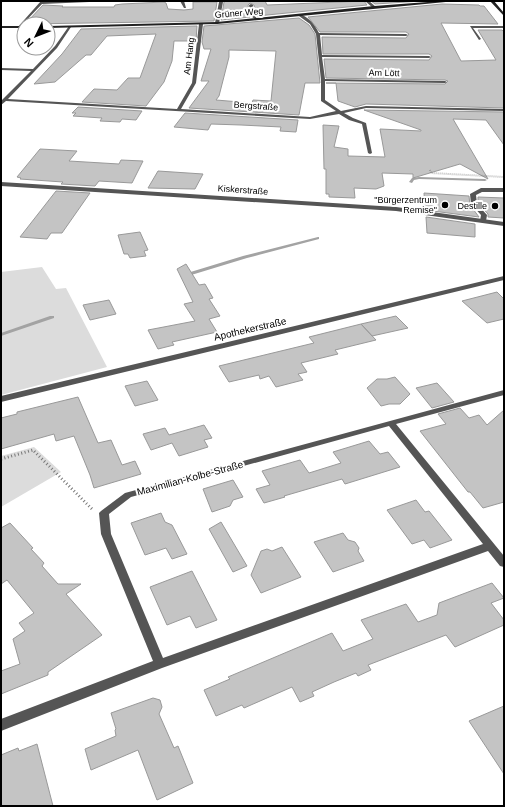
<svg xmlns="http://www.w3.org/2000/svg" width="505" height="807" font-family="Arial,sans-serif">
<style>
.green{fill:#dcdcdc}
.lines{fill:none;stroke-linecap:round;stroke-linejoin:round}
.stream{fill:#a3a3a3;fill-rule:evenodd}
.building{fill:#c4c4c4;stroke:#999;fill-rule:evenodd}
.path-far1{stroke:#777;stroke-width:2;stroke-dasharray:0.5 1.5;stroke-linecap:butt}
.path{stroke:#777;stroke-width:3;stroke-dasharray:1 2.5;stroke-linecap:butt}
.lane{fill:#555;fill-rule:evenodd}
.street{fill:#555;fill-rule:evenodd}
.secondary{fill:#222;fill-rule:evenodd}
.poi-dot{fill:#000;stroke:#fff;stroke-width:1.5}
.labels{text-anchor:middle;dominant-baseline:central;stroke-width:4;stroke-linejoin:round;paint-order:stroke}
.far-street-label{font-size:9px;fill:#000;stroke:#fff}
.far-poi-label{font-size:9px;fill:#000;stroke:#fff;text-anchor:end}
.street-label{font-size:10px;fill:#000;stroke:#fff}
</style>
<rect width="100%" height="100%" fill="#fff"/>
<!-- green -->
<path class="green" d="M42,267L56,289L66,288L107,367L1,395V272Z
M34,447L61,472L1,507V456Z"/>
<g class="lines">
<!-- stream -->
<path class="stream" d="M419,177L485,179L487,180L485,181L419,179L414,180L412,183L409,182L412,178Z
M318,237H319V239L247,258L188,276H186L184,275V274L243,256Z
M50,316H54V318L1,336V333Z"/>
</g>
<!-- building -->
<path class="building" d="M226,1H265L267,5L364,1L367,5L257,16L254,5L250,3L248,5L250,17L221,20L224,2Z
M371,1H421L375,4Z
M164,2L166,3L168,9L184,10L193,9V2H217L214,21L27,24L28,21L43,5L63,6L62,7H114L115,5L122,4Z
M442,4L479,5L480,6H484L498,24L441,23L461,61L496,60L478,30H502L504,32V108L366,104L355,107L338,101L336,83H326L445,84L448,81L445,80L326,78L324,59L429,60L432,56L429,54H323L322,37L406,38L409,34L406,32H320L308,17Z
M299,18L309,25L315,34L320,83H305L299,115L189,108L209,81H201L211,49H204L202,42L204,26ZM229,50L276,51L271,101L253,100L252,103L216,100L219,96L229,57Z
M197,26L196,41H174L172,61L164,82L146,106L82,102L94,89L117,90L128,78H140L156,34L107,36L91,55H86L55,82L34,84L62,54L81,29Z
M78,107L142,111L136,120L122,119L120,122L100,121L102,118L73,116L76,113H72Z
M364,110L504,112V145L486,120L453,119L488,179L460,164L413,178V174L382,173L384,186L376,189L354,188L355,198L329,197V194H326V169H324L323,125L339,126L334,147L348,149V156L385,157L380,129L421,131V130Z
M185,113L298,120L296,132L280,131L281,127L241,125L211,124L208,130L174,127Z
M40,149L77,151L69,161L119,164L121,160L143,161L132,183L99,181L95,186L61,184L63,182L20,179L21,178L17,177Z
M158,171L203,174L195,189L148,188Z
M56,191L90,193L62,233H51L47,239L20,237Z
M424,193L469,196L470,205L479,217L425,210Z
M478,197L504,198V218L488,217V214L478,203Z
M426,217L475,224V237L427,233Z
M140,232L148,250L144,251L146,256L130,258L128,254H124L118,235Z
M186,264L199,285L205,284L213,298L209,299L220,316L209,319L217,332L172,342L174,345L158,349L148,330L195,321L184,304L193,302L177,269Z
M497,292L504,299V319L487,323L462,301Z
M109,300L116,314L90,320L83,305Z
M396,316L408,328L372,336L361,324Z
M361,324L376,340L335,350L338,354L301,363L307,372L298,374L303,380L276,387L269,376L260,379L259,375L229,382L219,366L314,343L309,337Z
M395,377L410,394L400,404H389L381,406L367,388L377,379H387Z
M147,381L158,400L135,406L125,386Z
M437,383L454,402L432,408L416,388Z
M78,397L98,443L111,440L122,465L135,461L141,474L94,488L90,475L74,436L56,441L54,434L1,449V418L17,414V412Z
M460,408L469,418L479,415L487,425L504,410V502L483,508L470,492H468L420,431L446,424L438,414Z
M204,425L212,438L204,440L208,447L179,456L172,443L151,450L143,434L165,428L169,435Z
M369,441L380,454L388,452L400,467L345,484L342,479L284,496L285,497L264,503L256,489L270,485L262,471L300,460L309,473L341,463L333,452Z
M233,480L243,497L233,500L230,506L212,512L203,489Z
M416,500L425,512L429,511L452,540L430,548L424,540L412,544L387,510Z
M161,513L165,522L172,525L187,554L172,559L166,548L145,555L131,523Z
M221,522L247,566L233,572L209,529Z
M10,523L33,548L31,549L44,563L42,566L58,584H81L66,594L102,635L48,672V675L1,694V671L20,664L13,639L25,631L19,623L34,613L7,580L1,584V528Z
M343,533L348,540L355,542L359,548L358,551L364,561L333,572L314,542Z
M282,547L301,577L261,593L251,575L261,551L267,549L272,551Z
M192,571L217,620L196,628L190,616L167,625L150,587Z
M492,583L504,598L491,603L504,620V625L455,647L446,635L368,665L371,670L358,676L356,673L334,682L312,692L314,696L300,702L292,687L244,708L242,705L216,716L204,690L230,679L228,677L332,633L343,651L373,639L361,620L406,604L418,622L437,615L439,603Z
M153,698L160,700L162,707L159,714L174,748L178,746L193,783L157,800L138,750L91,770L85,749L116,736L115,730L116,729L111,713Z
M504,706V774L469,721Z
M37,744L53,806H1V755L18,748L19,751Z"/>
<g class="lines">
<!-- path-far1 -->
<path class="path-far1" d="M430,170L431,173L504,177"/>
<!-- path -->
<path class="path" d="M1,459L33,450L92,509"/>
<!-- lane -->
<path class="lane" d="M221,1L223,2L219,23L217,24L215,23L219,2Z
M251,4L253,5L255,16L258,20H256L251,16L249,5Z
M470,26H504V28H473L481,39L479,40Z
M481,188H504V192H482L476,195L477,204L487,215L486,221L483,223L480,221L481,215L471,204L470,194Z"/>
<!-- street -->
<path class="street" d="M41,1H45L44,2L113,1L42,4L19,28H17Z
M180,1H184L186,8H184Z
M365,1H369L376,7L373,8Z
M299,14C308,16 315,25 319,33L406,34L408,35L406,36L320,35L322,55L429,56L431,57L429,58L322,57L325,79L445,81L447,82L445,83L325,81V100L341,111L366,106L504,109V111L366,108L344,113L353,118L366,123L372,153L370,154L368,153L362,124L349,120L339,114L310,119L6,101L1,105V101L31,71L1,70V68L33,69L55,46L69,26L71,27L57,48L8,99L177,109L192,83L199,24L201,23L203,24L196,83L181,109L310,117L336,111L321,101V80L316,34L310,24L299,16Z
M1,182L396,207L504,222V226L396,211L1,186Z
M504,276V280L1,402V396Z
M504,390V395L396,424L504,556V567L500,566L488,551L162,668L1,731V719L153,661L101,534L99,513L101,511L125,493ZM389,426L483,544L163,658L111,534L109,514L131,497Z"/>
<!-- secondary -->
<path class="secondary" d="M441,1H456L217,24L48,28V26L217,22L374,6Z
M490,1H494L504,13V16Z
M1,26H24V28H1Z"/>
</g>
<!-- markers -->
<g class="poi-dot">
<circle cx="445" cy="205" r="4"/>
<circle cx="495" cy="206" r="4"/>
</g>
<g class="labels">
<!-- far-street labels -->
<g class="far-street-label">
<text transform="translate(239 13) rotate(-5)">Grüner Weg</text>
<text transform="translate(189 56) rotate(-83)">Am Hang</text>
<text transform="translate(384 73) rotate(1)">Am Lött</text>
<text transform="translate(256 106) rotate(4)">Bergstraße</text>
<text transform="translate(243 190) rotate(4)">Kiskerstraße</text>
</g>
<!-- far-poi labels -->
<g class="far-poi-label">
<text x="437" y="200">"Bürgerzentrum<tspan x="437" dy="10">Remise"</tspan></text>
<text x="487" y="206">Destille</text>
</g>
<!-- street labels -->
<g class="street-label">
<text transform="translate(250 329) rotate(-13)">Apothekerstraße</text>
<text transform="translate(190 478) rotate(-15)">Maximilian-Kolbe-Straße</text>
</g>
</g>
<!-- border -->
<rect width="505" height="807" fill="none" stroke="#000000" stroke-width="4"/>
<!-- north arrow -->
<g transform="translate(36 36) rotate(227)"><circle r="19" fill="#ffffff" stroke="#999999"/>
<path d="M0-3L7 15L0 10L-7 15Z" fill="#000000"/>
<text y="-6" font-size="11" font-weight="bold" text-anchor="middle" fill="#000000">N</text>
</g>
</svg>
